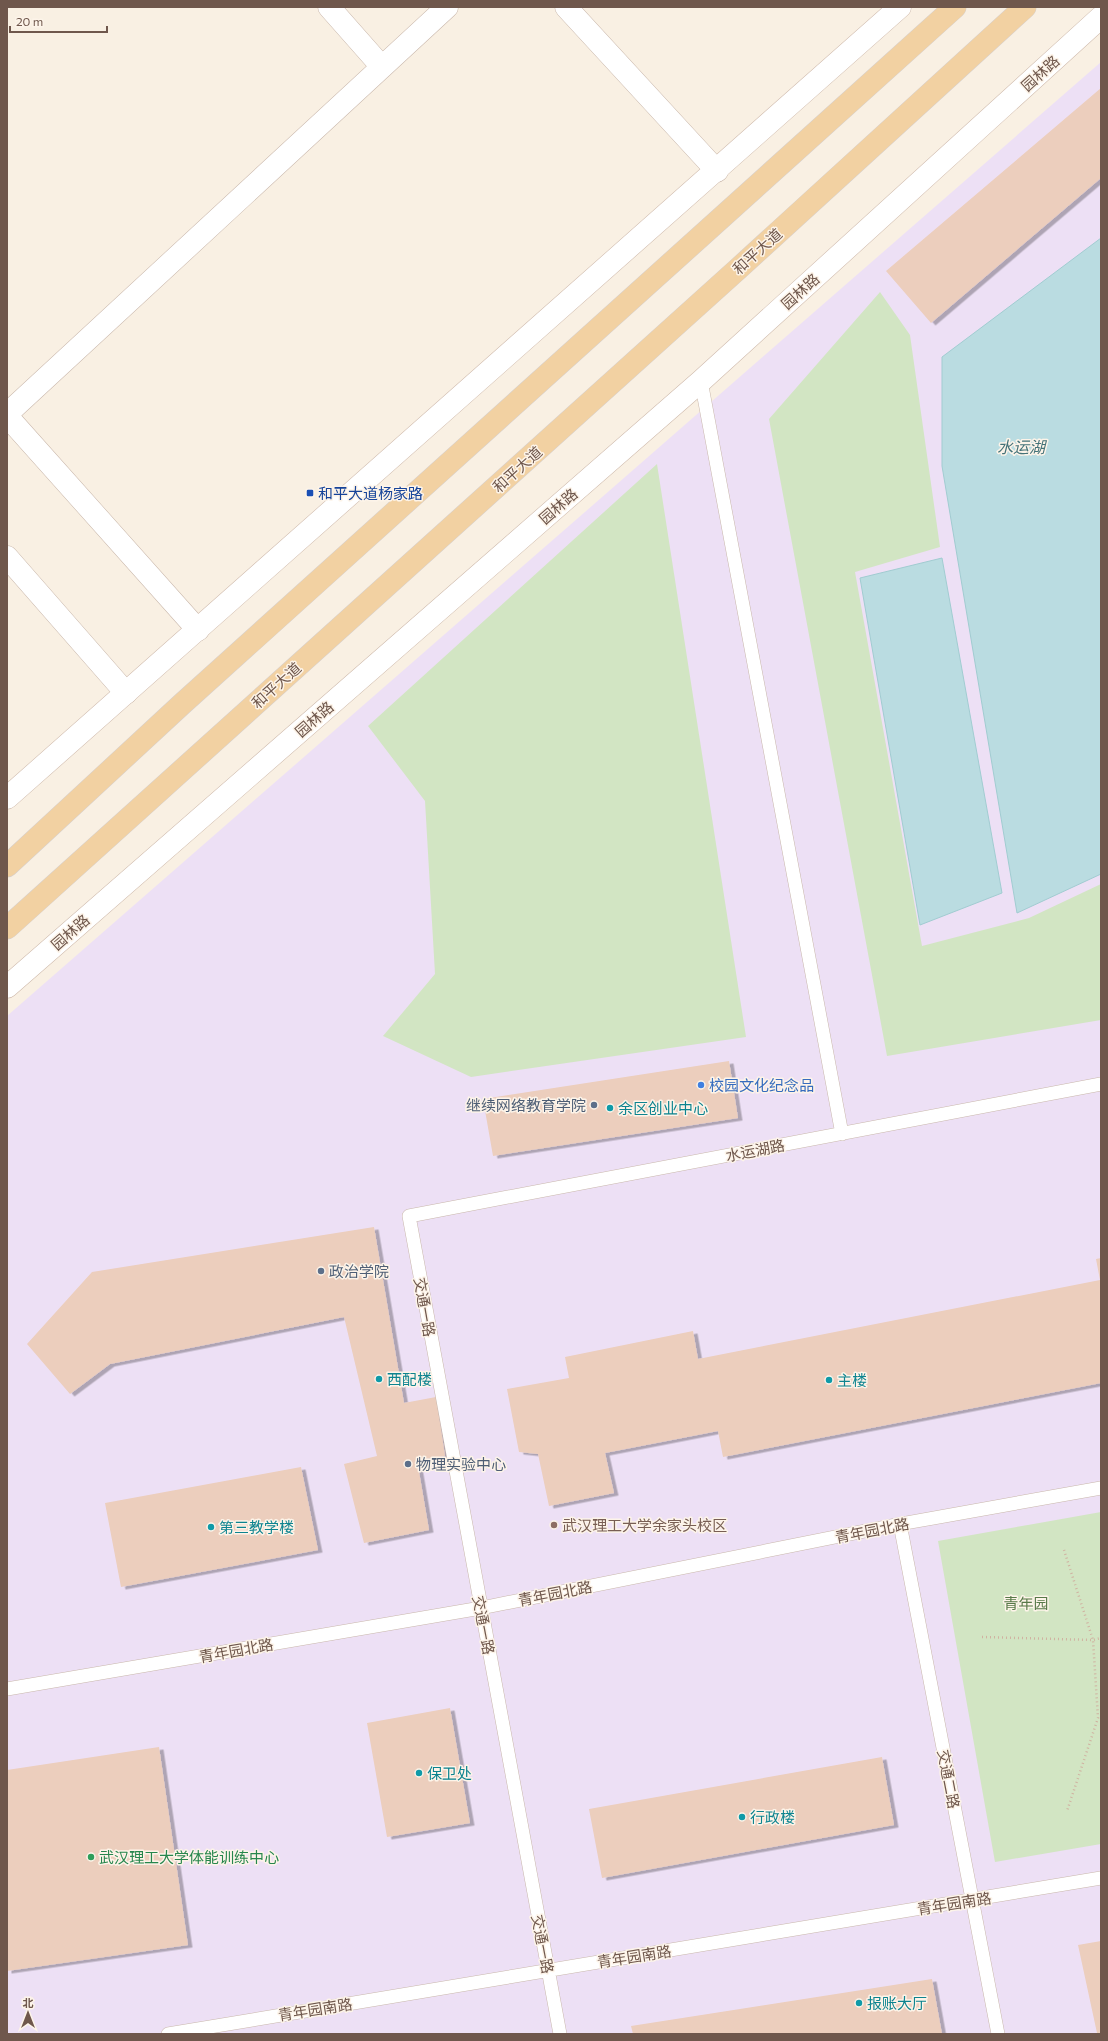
<svg xmlns="http://www.w3.org/2000/svg" width="1108" height="2041" font-family="Commissioner,'Noto Sans SC',sans-serif">
<style>
.education{fill:#ede0f5}
.green{fill:#d2e5c3}
.water{fill:#badce1;stroke:#a1ccd1}
.building{fill:#eccebd;filter:url(#shadow)}
.lines{fill:none;stroke-linecap:round;stroke-linejoin:round}
.service-casing{stroke:#c9b7ab;stroke-width:14}
.minor-casing{stroke:#c9b7ab;stroke-width:23}
.secondary-casing{stroke:#ceb9ab;stroke-width:23}
.primary-casing{stroke:#d7d0cd;stroke-width:23}
.path{stroke:#d0b2a1;stroke-width:2.5;stroke-dasharray:1 3;stroke-linecap:butt}
.service{stroke:#fff;stroke-width:13}
.minor{stroke:#fff;stroke-width:22}
.secondary{stroke:#fff;stroke-width:22}
.primary{stroke:#f2d1a2;stroke-width:22}
.transit-dot{fill:#1a4fb4;stroke:#fdf4e9;stroke-width:1.5}
.shop-dot{fill:#3f7fe0;stroke:#fdf4e9;stroke-width:1.5}
.service-dot{fill:#5c6f8a;stroke:#fdf4e9;stroke-width:1.5}
.culture-dot{fill:#0f9aa8;stroke:#fdf4e9;stroke-width:1.5}
.education-dot{fill:#8d6e63;stroke:#fdf4e9;stroke-width:1.5}
.leisure-dot{fill:#2e9e5b;stroke:#fdf4e9;stroke-width:1.5}
.labels{text-anchor:middle;dominant-baseline:central;stroke-width:3;stroke-linejoin:round;paint-order:stroke}
.street-label{font-size:15px;fill:#6f574c;stroke:#fdf4e9}
.transit-label{font-size:15px;fill:#164399;stroke:#fdf4e9;text-anchor:start}
.shop-label{font-size:15px;fill:#366cbe;stroke:#fdf4e9;text-anchor:start}
.service-label{font-size:15px;fill:#4e5e75;stroke:#fdf4e9;text-anchor:start}
.culture-label{font-size:15px;fill:#0d838f;stroke:#fdf4e9;text-anchor:start}
.education-label{font-size:15px;fill:#785e54;stroke:#fdf4e9;text-anchor:start}
.park-label{font-size:15px;fill:#587948;stroke:#fdf4e9}
.leisure-label{font-size:15px;fill:#27864d;stroke:#fdf4e9;text-anchor:start}
.water-label{font-size:16px;font-style:italic;fill:#457379;stroke:#fdf4e9}
</style>
<defs>
<filter id="shadow"><feDropShadow dx="4.5" dy="2.5" stdDeviation="0" flood-color="#0004"/></filter>
</defs>
<rect width="100%" height="100%" fill="#f9f0e3"/>
<!-- education -->
<path class="education" d="M1101,62V2034H7V1016Z"/>
<!-- green -->
<path class="green" d="M880,292L910,335L940,547L855,572L922,946L1029,918L1101,884V1020L887,1056L769,419Z
M657,464L746,1037L471,1077L383,1036L435,974L425,801L368,726Z
M1101,1512V1844L995,1862L938,1541Z"/>
<!-- water -->
<path class="water" d="M1101,238V874L1017,913L942,466V357Z
M942,558L1002,893L920,925L860,578Z"/>
<!-- building -->
<path class="building" d="M1101,88V178L931,323L886,271Z
M729,1061L738,1118L493,1156L483,1099Z
M374,1227L404,1403L436,1397L445,1456L417,1460L429,1530L364,1543L344,1464L377,1456L344,1317L110,1364L70,1394L27,1344L92,1272Z
M1101,1258V1383L723,1457L718,1431L605,1453L614,1493L549,1506L538,1454L519,1452L507,1389L569,1378L565,1357L693,1331L698,1359L1100,1280L1096,1259Z
M301,1467L318,1550L121,1587L105,1503Z
M450,1708L470,1823L387,1837L367,1723Z
M159,1747L188,1945L7,1971V1770Z
M882,1757L894,1825L602,1878L589,1809Z
M1101,1941V2033H1097L1078,1945Z
M932,1979L942,2034H633L631,2026Z"/>
<g class="lines">
<defs>
<path id="service" d="M701,381L842,1134
M900,1524L998,2034
M7,1689L481,1608L900,1524L1101,1488
M168,2034L1101,1878
M560,2034L409,1216L1101,1084"/>
<path id="minor" d="M329,7L382,67
M566,7L717,171
M7,414L447,7
M7,416L198,630
M7,557L126,693"/>
<path id="secondary" d="M7,798L900,7
M7,987L701,381L1101,17"/>
<path id="primary" d="M7,866L182,704L955,7
M7,928L739,268L1025,7"/>
</defs>
<!-- service casing -->
<use href="#service" class="service-casing"/>
<!-- minor casing -->
<use href="#minor" class="minor-casing"/>
<!-- secondary casing -->
<use href="#secondary" class="secondary-casing"/>
<!-- primary casing -->
<use href="#primary" class="primary-casing"/>
<!-- path -->
<path class="path" d="M1064,1550L1093,1640L1098,1718L1067,1811
M982,1637L1093,1640L1101,1638"/>
<!-- service -->
<use href="#service" class="service"/>
<!-- minor -->
<use href="#minor" class="minor"/>
<!-- secondary -->
<use href="#secondary" class="secondary"/>
<!-- primary -->
<use href="#primary" class="primary"/>
</g>
<!-- markers -->
<rect class="transit-dot" x="306" y="489" width="8" height="8" rx="2"/>
<circle class="shop-dot" cx="701" cy="1085" r="4"/>
<g class="service-dot">
<circle cx="594" cy="1105" r="4"/>
<circle cx="321" cy="1271" r="4"/>
<circle cx="408" cy="1464" r="4"/>
</g>
<g class="culture-dot">
<circle cx="610" cy="1108" r="4"/>
<circle cx="379" cy="1379" r="4"/>
<circle cx="829" cy="1380" r="4"/>
<circle cx="211" cy="1527" r="4"/>
<circle cx="419" cy="1773" r="4"/>
<circle cx="742" cy="1817" r="4"/>
<circle cx="859" cy="2003" r="4"/>
</g>
<circle class="education-dot" cx="554" cy="1525" r="4"/>
<circle class="leisure-dot" cx="91" cy="1857" r="4"/>
<g class="labels">
<!-- street labels -->
<g class="street-label">
<text transform="translate(1040 73) rotate(-42)">园林路</text>
<text transform="translate(757 251) rotate(-42)">和平大道</text>
<text transform="translate(800 291) rotate(-42)">园林路</text>
<text transform="translate(517 469) rotate(-42)">和平大道</text>
<text transform="translate(558 506) rotate(-41)">园林路</text>
<text transform="translate(276 685) rotate(-42)">和平大道</text>
<text transform="translate(314 719) rotate(-41)">园林路</text>
<text transform="translate(70 932) rotate(-41)">园林路</text>
<text transform="translate(755 1150) rotate(-11)">水运湖路</text>
<text transform="translate(425 1307) rotate(80)">交通一路</text>
<text transform="translate(872 1530) rotate(-11)">青年园北路</text>
<text transform="translate(555 1593) rotate(-11)">青年园北路</text>
<text transform="translate(484 1625) rotate(79)">交通一路</text>
<text transform="translate(236 1650) rotate(-10)">青年园北路</text>
<text transform="translate(949 1779) rotate(79)">交通二路</text>
<text transform="translate(954 1903) rotate(-9)">青年园南路</text>
<text transform="translate(543 1944) rotate(79)">交通一路</text>
<text transform="translate(634 1956) rotate(-9)">青年园南路</text>
<text transform="translate(315 2009) rotate(-9)">青年园南路</text>
</g>
<!-- transit labels -->
<g class="transit-label">
<text x="318" y="493">和平大道杨家路</text>
</g>
<!-- shop labels -->
<g class="shop-label">
<text x="709" y="1085">校园文化纪念品</text>
</g>
<!-- service labels -->
<g class="service-label">
<text x="586" y="1105" text-anchor="end">继续网络教育学院</text>
<text x="329" y="1271">政治学院</text>
<text x="416" y="1464">物理实验中心</text>
</g>
<!-- culture labels -->
<g class="culture-label">
<text x="618" y="1108">余区创业中心</text>
<text x="387" y="1379">西配楼</text>
<text x="837" y="1380">主楼</text>
<text x="219" y="1527">第三教学楼</text>
<text x="427" y="1773">保卫处</text>
<text x="750" y="1817">行政楼</text>
<text x="867" y="2003">报账大厅</text>
</g>
<!-- education labels -->
<g class="education-label">
<text x="562" y="1525">武汉理工大学余家头校区</text>
</g>
<!-- park labels -->
<g class="park-label">
<text x="1026" y="1603">青年园</text>
</g>
<!-- leisure labels -->
<g class="leisure-label">
<text x="99" y="1857">武汉理工大学体能训练中心</text>
</g>
<!-- water labels -->
<g class="water-label">
<text x="1021" y="446">水运湖</text>
</g>
</g>
<!-- border -->
<rect width="1108" height="2041" fill="none" stroke="#6f574c" stroke-width="16"/>
<!-- north arrow -->
<g transform="translate(28 2013)" stroke="#fdf4e9" stroke-width="3" paint-order="stroke">
<path d="M0-3L7 15L0 10L-7 15Z" fill="#6f574c"/>
<text y="-6" font-size="11" font-weight="bold" text-anchor="middle" fill="#6f574c">北</text>
</g>
<!-- scale -->
<path d="M10 26v6h97v-6" fill="none" stroke="#6f574c" stroke-width="2"/>
<text x="16" y="26" font-size="12" fill="#6f574c" stroke="#fdf4e9" stroke-width="3" paint-order="stroke">20 m</text>
</svg>
